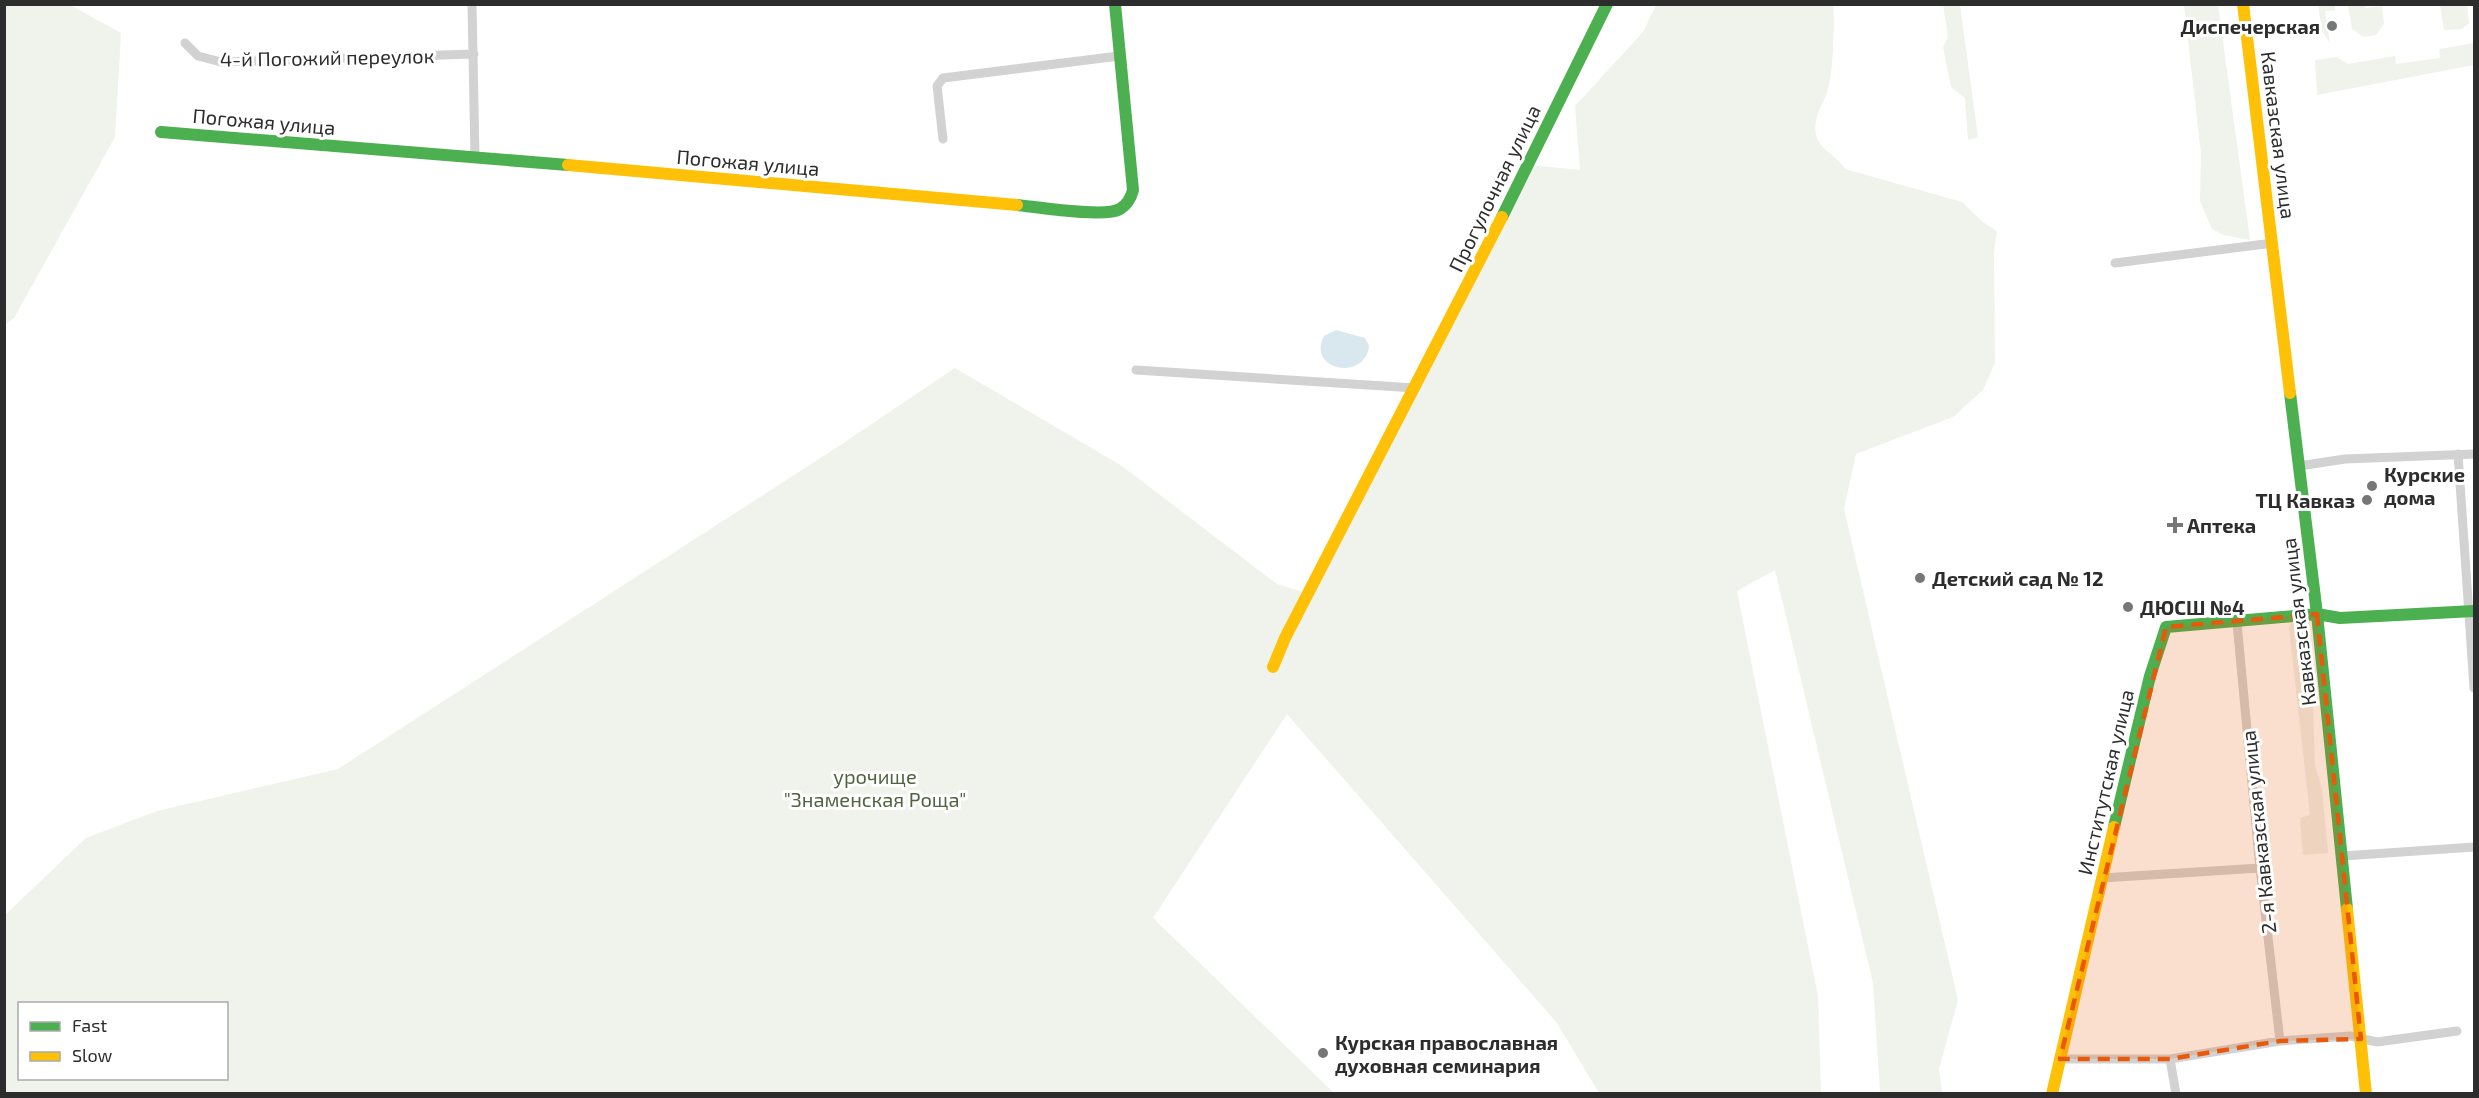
<svg xmlns="http://www.w3.org/2000/svg" width="2479" height="1098" font-family="'Exo 2',sans-serif">
<style>
.green{fill:#f0f3eb;fill-rule:evenodd}
.water{fill:#d9e7ee}
.lines{fill:none;stroke-linecap:round;stroke-linejoin:round}
.street{stroke:#d2d2d2;stroke-width:9}
.fast{stroke:#4caf50;stroke-width:12}
.slow{stroke:#ffc107;stroke-width:12}
.marked{fill:#e8590c;fill-opacity:0.2;stroke:#e8590c;stroke-width:4.5;stroke-dasharray:12 8;stroke-linejoin:round}
.poi-dot{fill:#767676;stroke:#fff;stroke-width:2}
.labels{text-anchor:middle;dominant-baseline:central;stroke-width:6;stroke-linejoin:round;paint-order:stroke}
.poi-label{font-size:20px;font-weight:bold;fill:#2d2d2d;stroke:#fff;text-anchor:start}
.street-label{font-size:20px;fill:#2d2d2d;stroke:#fff}
.park-label{font-size:20px;fill:#52633f;stroke:#fff}
</style>
<rect width="100%" height="100%" fill="#fff"/>
<!-- green -->
<path class="green" d="M5,4L70,5L121,33L115,137L14,318L5,325Z
M1656,5H1833C1835,22 1833,72 1828,89C1824,104 1812,117 1816,134C1819,150 1837,155 1845,169L1962,202L1983,222L1997,231L1994,253L1995,363L1983,390L1953,417L1856,454L1844,509L1958,1000L1939,1069L1942,1093H1880L1873,983L1775,570L1737,591L1818,996L1821,1093H1599L1557,1023L1287,714L1153,918L1334,1093L5,1094V915L86,838L157,811L338,769L836,448L955,368L1122,466L1277,584L1307,593L1522,164L1580,170L1575,106L1643,32ZM20,1004H226V1078H20Z
M1943,5H1960L1978,137L1968,140L1965,98L1951,87L1943,47L1948,37Z
M2184,5H2218L2250,240L2224,235L2212,229L2200,201L2201,154Z
M2318,5H2335V10L2325,11L2330,43L2322,31Z
M2348,5H2369L2365,8L2382,6L2384,24L2376,35L2364,37L2352,29Z
M2440,5H2467L2469,23L2462,29L2444,30Z
M2474,43V65L2317,95L2315,60L2337,57L2348,64L2395,56L2396,64L2440,58L2439,49Z
M2303,622L2313,706L2315,766L2322,789L2328,853L2303,855L2300,818L2310,815L2289,628L2291,623Z"/>
<!-- water -->
<path class="water" d="M1336,330L1365,338L1369,346C1365,382 1306,370 1324,336Z"/>
<g class="lines">
<!-- street -->
<path class="street" d="M472,4L475,157
M185,43L198,56L221,62L474,54
M943,139L937,86L943,78L1119,56
M2115,263L2273,243
M1136,370L1415,388
M2458,454L2474,688
M2299,466L2345,459L2474,454
M2237,623L2260,868L2280,1041
M2343,856L2474,847
M2102,878L2260,868
M2060,1059H2170L2280,1041L2350,1036L2377,1042L2457,1031
M2170,1059L2176,1094"/>
<!-- fast -->
<path class="fast" d="M161,132L568,165
M1017,205C1037,207 1105,218 1120,209C1128,204 1131,198 1133,190L1115,4
M1502,217L1607,4
M2290,393L2317,614L2347,909
M2114,827L2150,676L2166,627L2317,614L2340,618L2474,611"/>
<!-- slow -->
<path class="slow" d="M2243,4L2290,393
M568,165L1017,205
M1273,667L1285,638L1502,217
M2347,909L2366,1094
M2052,1094L2114,827"/>
</g>
<!-- marked area -->
<path class="marked" d="M2317,614L2361,1039L2280,1041L2170,1059H2060L2166,627Z"/>
<!-- markers -->
<g class="poi-dot">
<circle cx="2332" cy="26" r="6"/>
<circle cx="2372" cy="486" r="6"/>
<circle cx="2367" cy="500" r="6"/>
<path d="M2172 516h6v6h6v6h-6v6h-6v-6h-6v-6h6z"/>
<circle cx="1920" cy="578" r="6"/>
<circle cx="2128" cy="607" r="6"/>
<circle cx="1323" cy="1053" r="6"/>
</g>
<g class="labels">
<!-- poi labels -->
<g class="poi-label">
<text x="2320" y="26" text-anchor="end">Диспечерская</text>
<text x="2384" y="474">Курские<tspan x="2384" dy="23">дома</tspan></text>
<text x="2355" y="500" text-anchor="end">ТЦ Кавказ</text>
<text x="2187" y="525">Аптека</text>
<text x="1932" y="578">Детский сад № 12</text>
<text x="2140" y="607">ДЮСШ №4</text>
<text x="1335" y="1042">Курская православная<tspan x="1335" dy="23">духовная семинария</tspan></text>
</g>
<!-- street labels -->
<g class="street-label">
<text transform="translate(327 57) rotate(-1)">4-й Погожий переулок</text>
<text transform="translate(264 121) rotate(5)">Погожая улица</text>
<text transform="translate(2279 135) rotate(83)">Кавказская улица</text>
<text transform="translate(748 162) rotate(5)">Погожая улица</text>
<text transform="translate(1494 188) rotate(-64)">Прогулочная улица</text>
<text transform="translate(2298 622) rotate(-97)">Кавказская улица</text>
<text transform="translate(2105 782) rotate(-77)">Институтская улица</text>
<text transform="translate(2258 832) rotate(-96)">2-я Кавказская улица</text>
</g>
<!-- park labels -->
<g class="park-label">
<text x="875" y="776">урочище<tspan x="875" dy="23">"Знаменская Роща"</tspan></text>
</g>
</g>
<!-- border -->
<rect width="2479" height="1098" fill="none" stroke="#2d2d2d" stroke-width="12"/>
<!-- legend -->
<rect x="18" y="1002" width="210" height="78" fill="#ffffff" stroke="#ababab" stroke-width="1.5"/>
<rect x="30" y="1022" width="30" height="9" fill="#4caf50" stroke="#ababab" stroke-width="1.5"/>
<text x="72" y="1032" font-size="18" fill="#2d2d2d">Fast</text>
<rect x="30" y="1052" width="30" height="9" fill="#ffc107" stroke="#ababab" stroke-width="1.5"/>
<text x="72" y="1062" font-size="18" fill="#2d2d2d">Slow</text>
</svg>
